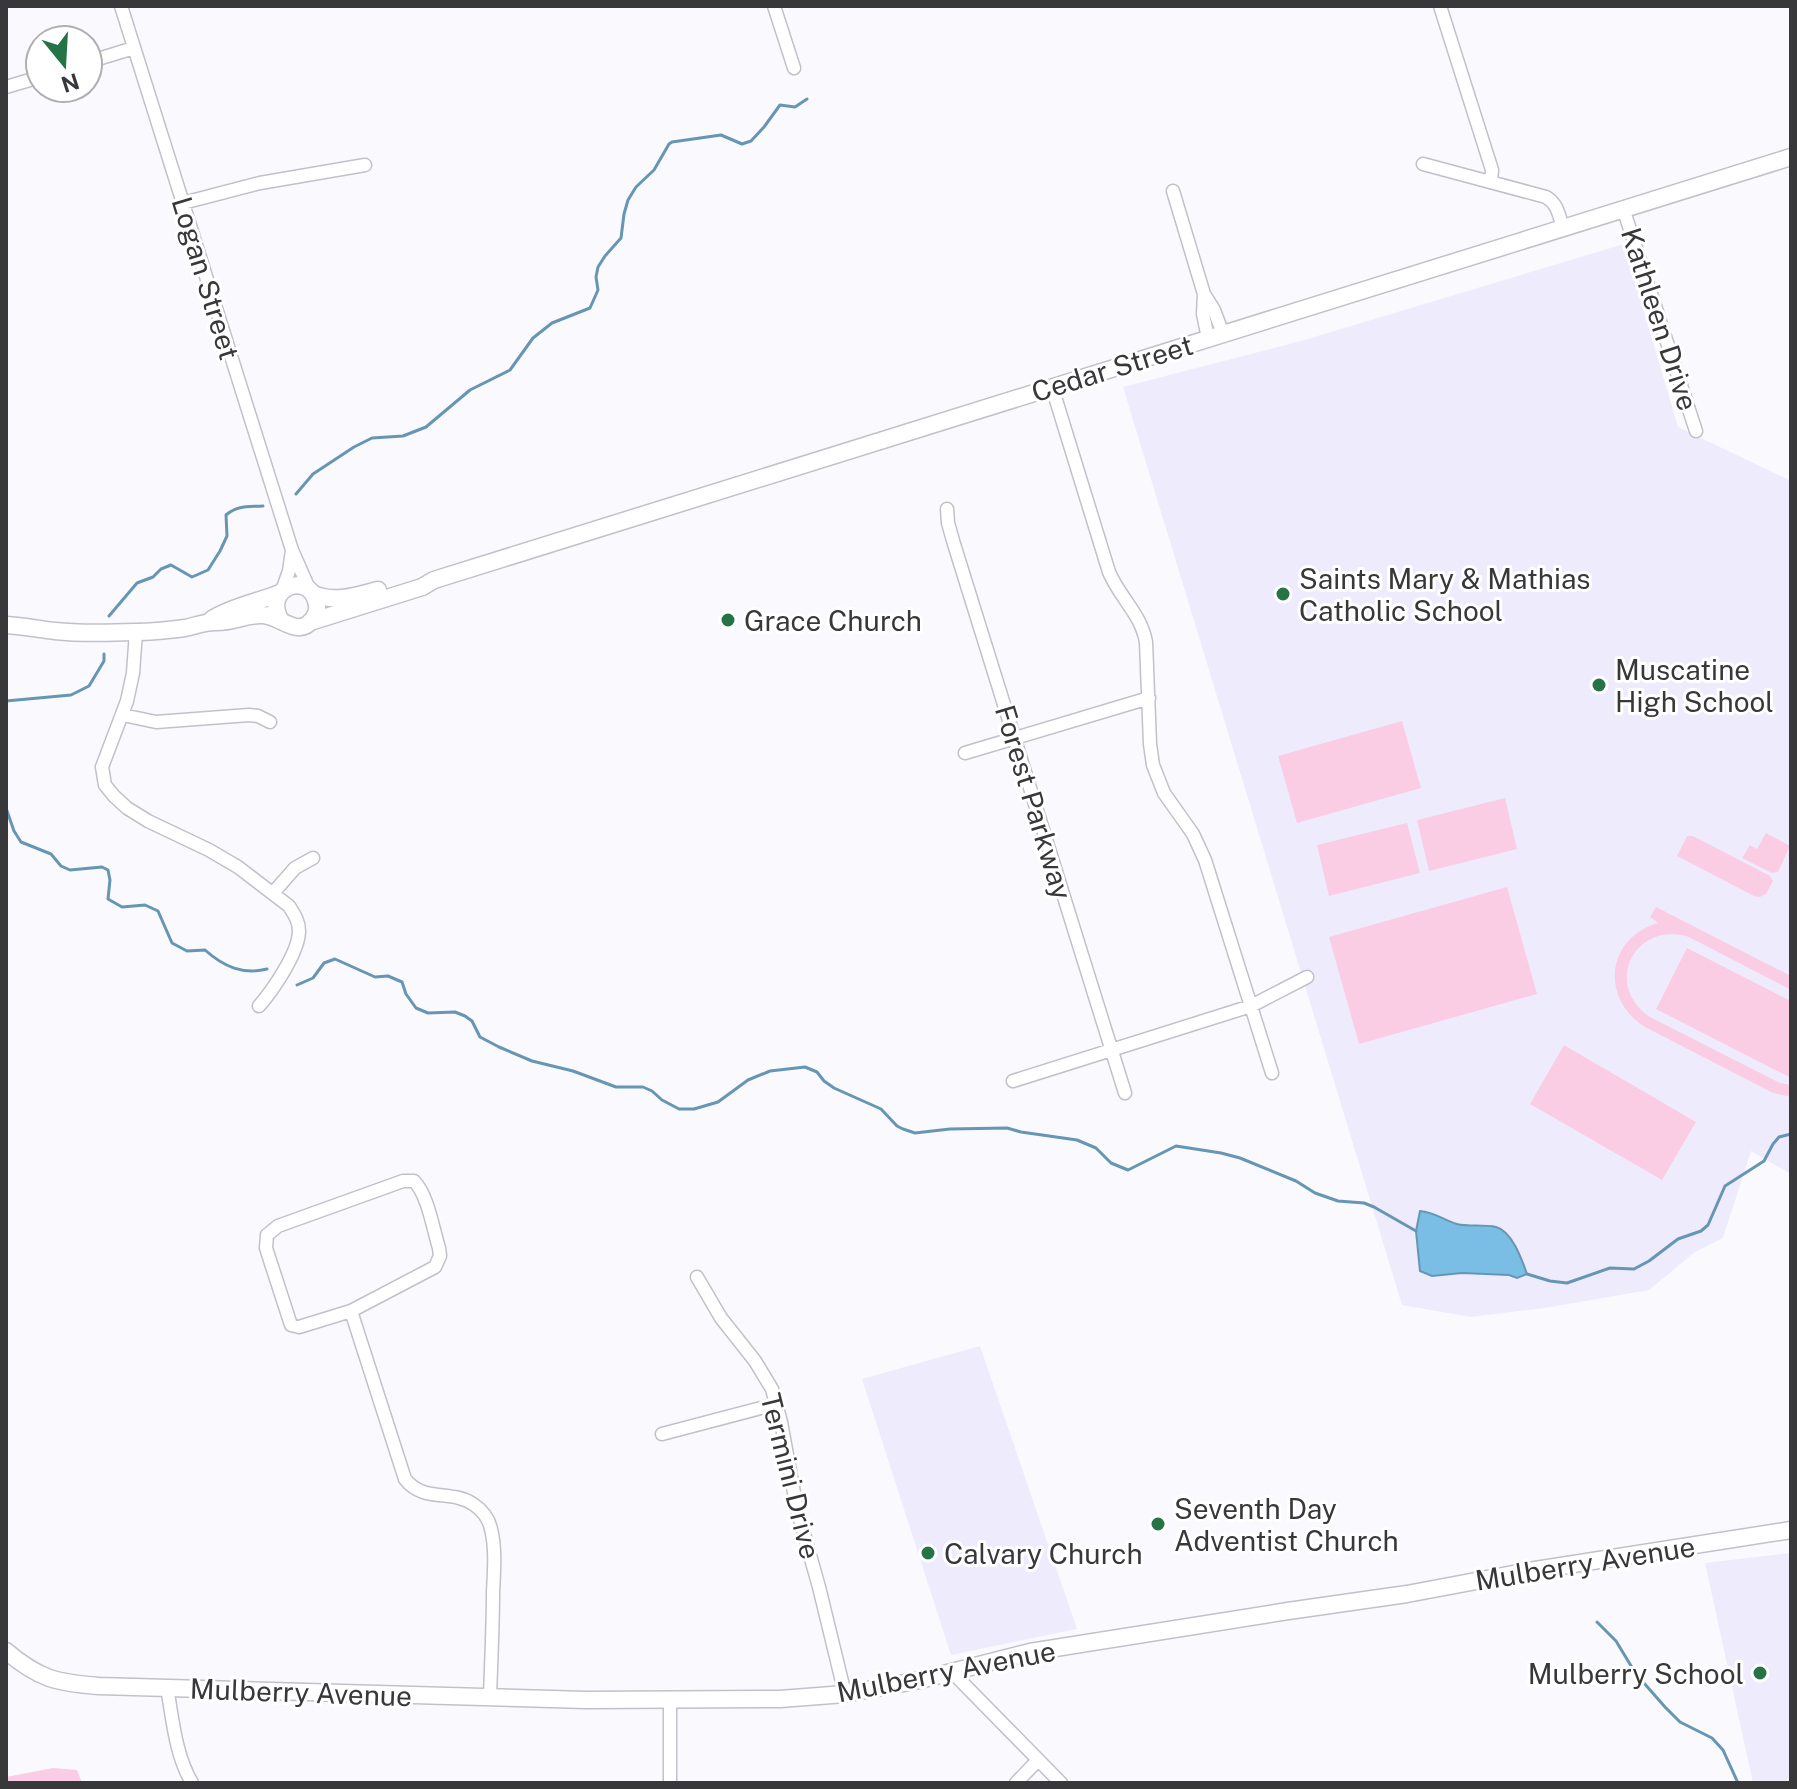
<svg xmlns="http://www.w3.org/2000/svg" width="1797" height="1789" font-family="'Public Sans',sans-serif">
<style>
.built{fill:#eeecfc}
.green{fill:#facde4}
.water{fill:#7abee6;stroke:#6696b3;stroke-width:2}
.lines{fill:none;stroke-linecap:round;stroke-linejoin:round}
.stream{stroke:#6696b3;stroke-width:3}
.minor-casing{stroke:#c2c1c9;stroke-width:15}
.major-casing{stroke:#c2c1c9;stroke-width:19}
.minor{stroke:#fff;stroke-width:12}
.major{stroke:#fff;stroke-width:16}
.poi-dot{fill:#267445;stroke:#fff;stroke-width:3}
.labels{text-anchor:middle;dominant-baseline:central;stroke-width:6;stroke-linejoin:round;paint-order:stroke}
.street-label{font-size:28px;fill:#38383b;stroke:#fff}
.poi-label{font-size:28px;fill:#38383b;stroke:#fff;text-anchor:start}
</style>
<rect width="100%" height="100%" fill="#faf9fe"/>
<!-- built -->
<path class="built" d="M1624,244L1678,427L1791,481V1174L1751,1151L1723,1238L1695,1252L1649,1290L1545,1308L1471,1317L1402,1305L1123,387L1301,341Z
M980,1346L1077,1629L951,1655L862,1379Z
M1791,1553V1783H1753L1705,1563Z"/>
<!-- green -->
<path class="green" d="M1402,721L1421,788L1297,823L1278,756Z
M1505,798L1517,849L1429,871L1417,820Z
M1407,823L1420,873L1329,896L1317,845Z
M1766,833L1790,846L1778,872L1772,873L1742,858L1750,845L1757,849Z
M1687,836H1693L1770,876L1773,881L1766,894L1760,897L1754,896L1677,856Z
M1507,887L1537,994L1359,1044L1329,937Z
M1656,907L1791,976V990L1689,937C1635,920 1602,985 1650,1017L1780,1083L1791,1085V1097L1773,1093L1645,1027C1600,999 1606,938 1658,923L1650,917Z
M1687,948L1791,1001V1078L1656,1009Z
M1564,1045L1696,1122L1662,1180L1530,1104Z
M53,1768L77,1770L82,1783H6V1777Z"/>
<!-- water -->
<path class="water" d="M1420,1211C1434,1212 1444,1220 1457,1224C1469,1227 1483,1224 1496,1227C1512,1231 1522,1260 1527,1274L1517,1278L1509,1275L1462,1273L1432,1276L1420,1271L1416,1231Z"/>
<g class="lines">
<!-- stream -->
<path class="stream" d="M296,494L313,474L354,447L372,438L403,436L426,427L470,390L510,370L533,338L552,323L590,308L598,290L596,277L598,267L605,256L621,238L624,214L628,200L636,187L654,170L669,144L672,142L721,135L742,144L751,141L764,127L780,105L795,107L807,99
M109,616L137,583L153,577L161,569L171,565L192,577L208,570L220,551L227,536L226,515C238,505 248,507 263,506
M6,701L71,695L89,686L104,661V654
M6,808L14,831L21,842L51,854L61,866L70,870L102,867L108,870L110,880L108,899L122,907L145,905L158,911L172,943L187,951L205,950C224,967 243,975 267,969
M297,985L313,978L324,963L335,959L375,977L388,976L402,982L406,994L416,1008L428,1013L455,1012L465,1016L472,1021L480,1037L499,1047L532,1061L573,1071L616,1087H643L652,1091L662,1100L679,1109H694L718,1102L748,1080L770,1071L805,1067L817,1072L824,1081L834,1088L881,1109L897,1126L903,1129L915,1133L950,1129L1007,1128L1021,1132L1077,1140L1096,1148L1111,1163L1128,1170L1176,1146L1221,1153L1240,1158L1296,1181L1315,1193L1338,1201L1364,1203L1374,1207L1416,1231
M1527,1274L1550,1281L1567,1283L1610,1268L1634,1269L1649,1261L1678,1239L1701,1231L1708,1225L1725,1186L1764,1161L1773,1144L1779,1137L1791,1134
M1597,1622L1616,1641L1636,1674L1665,1707L1680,1722L1712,1738L1723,1750L1738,1783"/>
<defs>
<path id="minor" d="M121,6L292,550L310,591
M774,6L794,68
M1440,6L1492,170L1491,182
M88,62L134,48
M6,87L40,77
M1423,164L1546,197C1558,204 1559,216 1563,228
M1173,191L1204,294L1203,314L1208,338
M183,203L260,183L365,165
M1623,208L1696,431
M1204,294L1214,310L1223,334
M1052,387L1109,572C1120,598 1141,614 1146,642L1150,744L1153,765L1164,793L1193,834L1205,860L1272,1073
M947,509L948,523L954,544L1125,1093
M282,591L289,571L292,550
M136,632L133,673L127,701L102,767L105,785L114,796L127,808L148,821L209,850L238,867L289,906C294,914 299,921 299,931C299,952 273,990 259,1006
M123,715L156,722L249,715L258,716L270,722
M965,753L1149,698
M273,893L295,868L313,858
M1013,1081L1251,1006L1307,977
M403,1181H414C428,1195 433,1229 439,1248L440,1256L435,1267L351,1311L299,1327L291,1325L266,1248L267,1235L278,1226Z
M697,1277L721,1318L755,1361L772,1389L781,1422L797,1509L819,1587L845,1694
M351,1311L405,1479C424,1503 450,1489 473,1504C482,1510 489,1519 491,1529C496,1549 494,1571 493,1592C493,1627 491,1663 490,1698
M662,1434L776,1404
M952,1672L1061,1783
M167,1688C173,1720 175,1754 192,1783
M670,1699V1783
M1016,1783L1038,1760"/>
<path id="major" d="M313,594C336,603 355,596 378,590
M212,619C233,606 258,602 280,593
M310,622L422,587L434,580L1791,157
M6,625C23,626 38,629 55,631C81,634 109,633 135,632C151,632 169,630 185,628C195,626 204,622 215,622C231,623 247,614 263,615C281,616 298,639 313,619C317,614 318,607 316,601C308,571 263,588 280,619
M6,1651C39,1679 57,1683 99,1686L586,1700L780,1699L845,1694L920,1680L1030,1652L1288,1611L1407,1594L1529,1571L1791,1530"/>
</defs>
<!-- minor casing -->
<use href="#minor" class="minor-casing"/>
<!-- major casing -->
<use href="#major" class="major-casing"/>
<!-- minor -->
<use href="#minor" class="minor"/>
<!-- major -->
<use href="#major" class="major"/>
</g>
<!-- markers -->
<g class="poi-dot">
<circle cx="1283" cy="594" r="8"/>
<circle cx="728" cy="620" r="8"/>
<circle cx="1599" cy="685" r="8"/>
<circle cx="1158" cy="1524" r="8"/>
<circle cx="928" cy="1553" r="8"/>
<circle cx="1760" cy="1673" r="8"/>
</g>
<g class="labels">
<!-- street labels -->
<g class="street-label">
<text transform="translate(206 278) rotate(73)">Logan Street</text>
<text transform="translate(1660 319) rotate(72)">Kathleen Drive</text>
<text transform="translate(1112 368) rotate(-17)">Cedar Street</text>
<text transform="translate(1034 802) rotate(73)">Forest Parkway</text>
<text transform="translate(791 1476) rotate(76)">Termini Drive</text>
<text transform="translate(1585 1563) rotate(-9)">Mulberry Avenue</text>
<text transform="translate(946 1671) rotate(-11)">Mulberry Avenue</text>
<text transform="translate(301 1692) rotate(2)">Mulberry Avenue</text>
</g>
<!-- poi labels -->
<g class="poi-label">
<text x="1299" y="578">Saints Mary &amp; Mathias<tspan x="1299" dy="32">Catholic School</tspan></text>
<text x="744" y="620">Grace Church</text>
<text x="1615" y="669">Muscatine<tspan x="1615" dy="32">High School</tspan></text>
<text x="1174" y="1508">Seventh Day<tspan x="1174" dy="32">Adventist Church</tspan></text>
<text x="944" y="1553">Calvary Church</text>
<text x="1744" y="1673" text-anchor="end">Mulberry School</text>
</g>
</g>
<!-- border -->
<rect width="1797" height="1789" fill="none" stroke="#38383b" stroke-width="16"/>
<!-- north arrow -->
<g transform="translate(64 64) rotate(162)"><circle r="38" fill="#ffffff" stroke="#afafb1" stroke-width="2"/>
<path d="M0-6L14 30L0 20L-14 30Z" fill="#267445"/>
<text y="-12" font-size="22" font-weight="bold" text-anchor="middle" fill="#38383b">N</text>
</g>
</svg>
